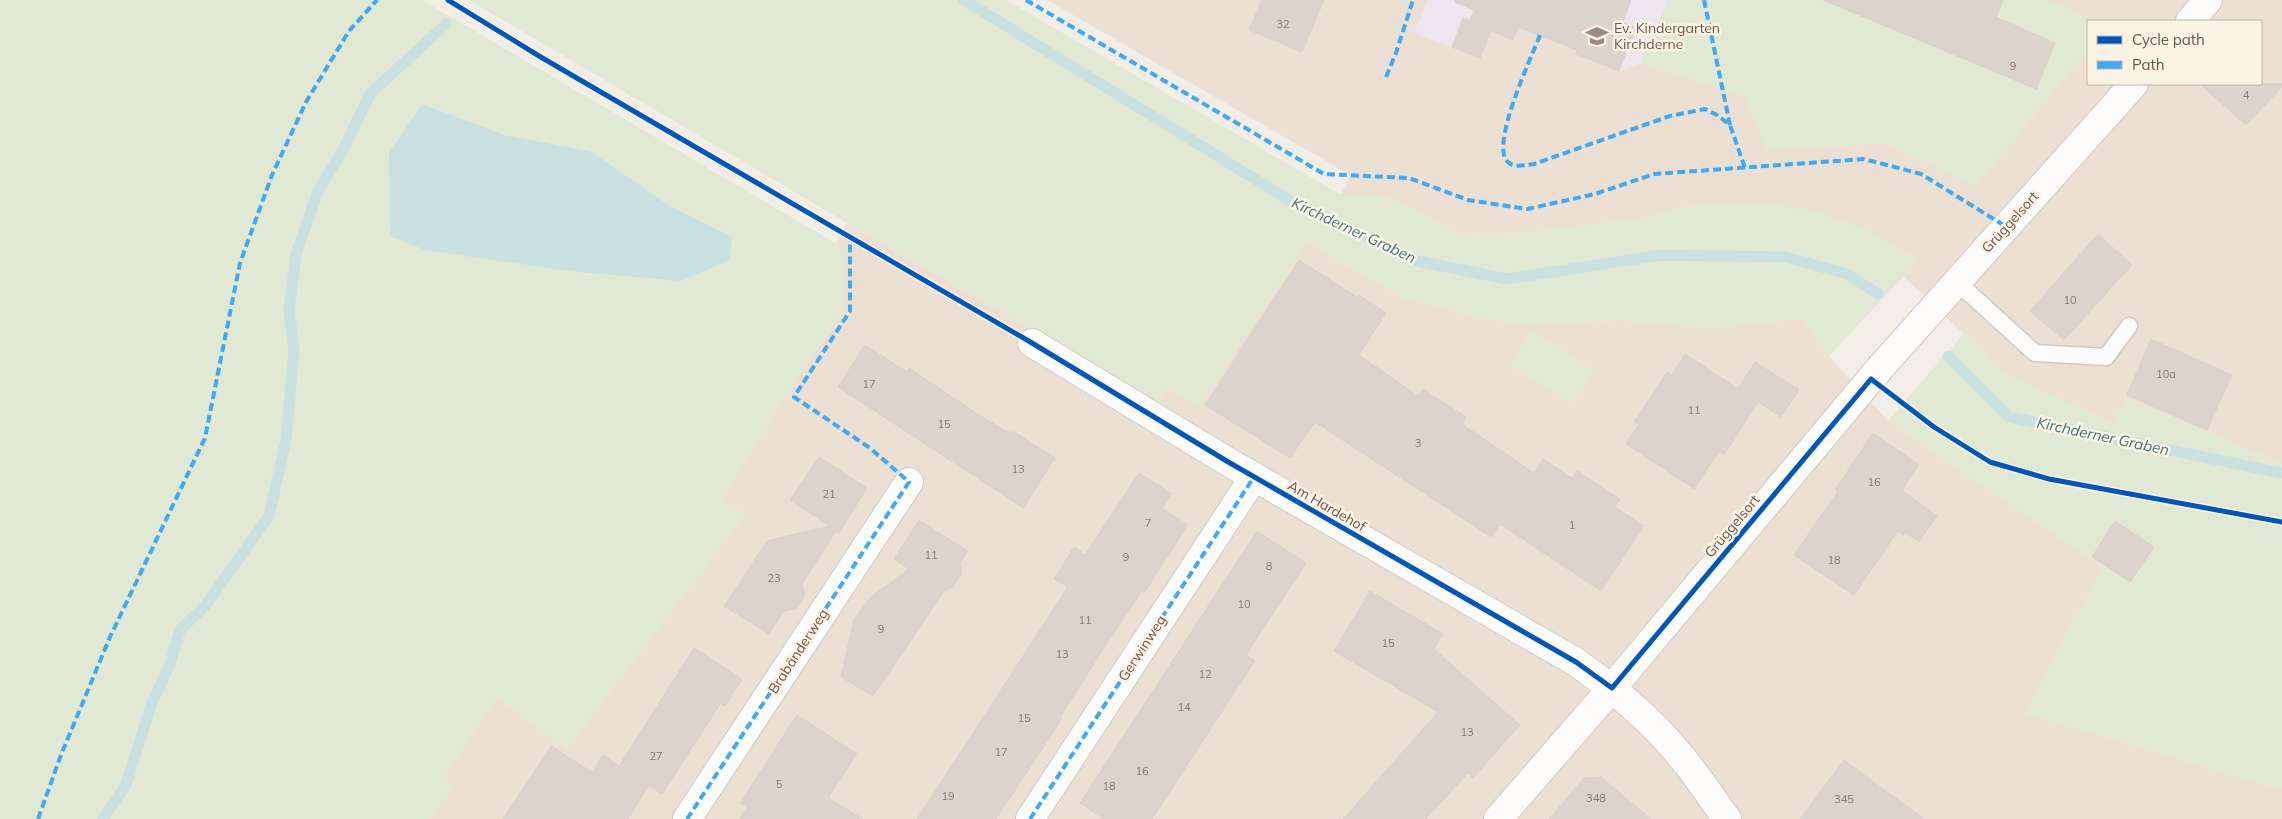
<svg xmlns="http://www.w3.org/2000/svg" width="2282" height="819" font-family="Mulish,sans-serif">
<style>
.residential{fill:#ece0d5;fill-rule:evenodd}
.education{fill:#efe5ef}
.green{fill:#e1e8d3;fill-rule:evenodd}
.water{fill:#cae1e1}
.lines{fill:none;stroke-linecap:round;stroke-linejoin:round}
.stream{stroke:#cae1e1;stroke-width:11}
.building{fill:#dcd3cd;stroke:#dbd1ca}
.service-casing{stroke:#d0c9c3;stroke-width:19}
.minor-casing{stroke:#d0c9c3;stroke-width:30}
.service{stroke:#fdfcfb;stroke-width:16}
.minor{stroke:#fdfcfb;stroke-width:28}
.quiet{stroke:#3fa9f5;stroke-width:4;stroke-dasharray:8 4;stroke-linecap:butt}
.cycleway-casing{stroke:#fcf3e7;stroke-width:8}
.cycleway{stroke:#0057b8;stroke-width:5}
.labels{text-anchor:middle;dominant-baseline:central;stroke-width:5;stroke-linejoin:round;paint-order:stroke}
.number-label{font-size:11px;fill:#8b786e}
.poi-label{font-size:14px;fill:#6d564b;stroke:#fcf3e7;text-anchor:start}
.street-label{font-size:14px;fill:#6d564b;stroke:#fcf3e7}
.water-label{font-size:15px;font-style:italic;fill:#457277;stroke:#fcf3e7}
</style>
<rect width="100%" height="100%" fill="#f3ede7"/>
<!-- residential -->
<path class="residential" d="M1047,0H2282V464L2126,398L2113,424L2007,375L1904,277L1918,260L1771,204H1723L1678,208L1651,217L1535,232L1456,234L1418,210L1378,195H1341L1350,175ZM2088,21H2261V84H2088Z
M847,223L1160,402L1168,388L1200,406L1307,242L1402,297L1478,318L1526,324L1620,320L1707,328L1802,319L1829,356L1888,421L2103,567L2025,713L2282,790V819H430L453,785L443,778L497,698L567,749L745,514L722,499L779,406L843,257L835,243Z"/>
<!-- education -->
<path class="education" d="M1428,0H1668L1641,64L1619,71L1576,54L1577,50L1518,27L1513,40L1491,32L1480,58L1414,33Z"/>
<!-- green -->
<path class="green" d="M0,0H422L835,243L843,257L845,308L779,406L722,499L746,514L567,749L497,698L443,778L453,785L430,819H0ZM422,104L505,135L592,152L670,206L732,237Z
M469,0H1006L1341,195H1377L1418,210L1456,234L1535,232L1651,217L1678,208L1723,204H1771L1817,212L1865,229L1919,260L1829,356L1802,319L1707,328L1620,320L1526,324L1478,318L1402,297L1307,242L1200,406L1169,388L1160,402L847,223Z
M1668,0H2046L2099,21H2088V50L1976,187L1887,144L1766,150L1746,97L1641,64Z
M1531,330L1594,370L1572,404L1509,365Z
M1964,333L2007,375L2113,424L2125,398L2282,464V790L2025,713L2103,567L1888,421Z"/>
<!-- water -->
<path class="water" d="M422,104L505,135L592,152L670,206L732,237L730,260L681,281L569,271L425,250L390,236L389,153Z"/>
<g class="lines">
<!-- stream -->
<path class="stream" d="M964,0L1289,200L1417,261L1507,279L1661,255L1786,257L1847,274L1878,294
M1948,356L2009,417L2282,473
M103,819L126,785L151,705L170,664L180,630L205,606L269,516L286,440L294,350L289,309L296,254L318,191L344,148L370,94L446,24"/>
</g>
<!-- building -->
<path class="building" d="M1262,0H1324L1302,52L1249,30Z
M1455,0H1631L1623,22L1636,28L1619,71L1576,54L1577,50L1518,27L1513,40L1491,31L1480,58L1452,47L1463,18L1470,20L1474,10L1455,2Z
M1823,0H2003L1996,17L2055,43L2036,89Z
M2200,84H2282V87L2246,125Z
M2098,234L2132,265L2064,340L2030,311Z
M1299,260L1357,297L1359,295L1386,313L1359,355L1418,396L1423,389L1466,417L1462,424L1534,473L1543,459L1572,478L1577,471L1620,499L1615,507L1644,526L1601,591L1500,524L1491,537L1315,422L1290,458L1205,405Z
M2151,339L2232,375L2207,430L2127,395Z
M865,345L907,372L909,368L979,415L1011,434L1013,431L1055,458L1023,508L838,387Z
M1685,354L1758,402L1724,455L1719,451L1694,489L1626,444L1639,424L1634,422L1667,372L1672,375Z
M1755,362L1799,390L1781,417L1738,389Z
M1873,433L1919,465L1902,490L1937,516L1919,542L1905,532L1903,535L1898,531L1854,595L1794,555L1838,491L1835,490Z
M819,457L867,488L839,533L836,531L802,584L805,595L797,608L784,611L769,634L724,606L767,541L829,526L790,500Z
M1139,473L1172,494L1162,508L1188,525L1144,593L1142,591L1100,654L1060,717L1062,719L996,819H917L1068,587L1054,579L1074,547L1085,555Z
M919,520L968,551L960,563L962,573L952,588L945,590L873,696L841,677L854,619L872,596L909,569L894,559Z
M2115,521L2154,547L2130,582L2092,557Z
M1257,531L1306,563L1246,655L1255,661L1152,819H1104L1080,803Z
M1370,591L1443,634L1434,649L1520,725L1473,778L1468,773L1426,819H1343L1438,712L1334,651Z
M694,648L742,679L725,706L721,703L662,794L649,785L628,819H503L551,746L592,772L603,755L619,766Z
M797,715L857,754L828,798L863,819H740L747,807L740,803Z
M1844,760L1882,788L1924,819H1800Z
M1601,777L1651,819H1549L1584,778Z"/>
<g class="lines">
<defs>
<path id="service" d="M1957,282L2035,353L2106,357L2129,326"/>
<path id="minor" d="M2190,21L2208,0
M1032,343L1230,463L1576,662C1613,689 1650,718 1679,754C1696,774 1711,797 1727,819
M687,819L909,482
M1030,819L1254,477
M1498,819L1612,688L1880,368L2134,84"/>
</defs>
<!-- service casing -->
<use href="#service" class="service-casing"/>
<!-- minor casing -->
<use href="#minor" class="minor-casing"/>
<!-- service -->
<use href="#service" class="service"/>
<!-- minor -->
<use href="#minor" class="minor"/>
<!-- quiet -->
<path class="quiet" d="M1026,0L1324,174L1409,178L1468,200L1527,209L1595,194L1654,174L1864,159L1921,174L2005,226
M1704,0L1730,125
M1540,35C1532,56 1489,147 1508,162C1514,168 1526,165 1534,164L1670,116L1705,109L1717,115L1730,125L1745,168
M1386,77L1396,53L1413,0
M38,819L61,755L110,637L205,438L240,263L272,175L306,102L349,31L377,0
M687,819L909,482L870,448L794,397L850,311V237
M1030,819L1254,477"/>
<defs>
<path id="cycleway" d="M448,0L539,56L1032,343L1230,463L1576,662L1612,688L1871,379L1934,427L1990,462L2049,479L2282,522"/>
</defs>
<!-- cycleway casing -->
<use href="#cycleway" class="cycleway-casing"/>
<!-- cycleway -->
<use href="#cycleway" class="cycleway"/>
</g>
<!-- icons -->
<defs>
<symbol id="school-bare" viewBox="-9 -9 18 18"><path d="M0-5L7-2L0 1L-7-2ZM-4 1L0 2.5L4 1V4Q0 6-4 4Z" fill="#9c8b82" stroke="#fcf3e7" stroke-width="2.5" paint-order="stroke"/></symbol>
</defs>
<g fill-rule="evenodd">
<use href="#school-bare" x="1581" y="20" width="32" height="32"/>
</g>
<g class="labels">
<!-- number labels -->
<g class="number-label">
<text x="1283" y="24">32</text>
<text x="2013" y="66">9</text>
<text x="2246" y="95">4</text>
<text x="2070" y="300">10</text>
<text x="2166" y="374">10a</text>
<text x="869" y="384">17</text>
<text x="1694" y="410">11</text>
<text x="944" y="424">15</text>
<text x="1418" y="443">3</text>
<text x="1018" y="469">13</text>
<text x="1874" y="482">16</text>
<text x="829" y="494">21</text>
<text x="1148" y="523">7</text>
<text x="1572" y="525">1</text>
<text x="931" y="555">11</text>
<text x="1126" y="557">9</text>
<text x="1834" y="560">18</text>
<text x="1269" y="566">8</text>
<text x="774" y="578">23</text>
<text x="1244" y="604">10</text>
<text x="1085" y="620">11</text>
<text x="881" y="629">9</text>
<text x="1388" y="643">15</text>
<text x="1062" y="654">13</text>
<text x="1205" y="674">12</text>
<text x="1184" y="707">14</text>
<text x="1024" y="718">15</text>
<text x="1467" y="732">13</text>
<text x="1001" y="752">17</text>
<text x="656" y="756">27</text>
<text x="1142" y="771">16</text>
<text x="779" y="784">5</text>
<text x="1109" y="786">18</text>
<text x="948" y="796">19</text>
<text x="1596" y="798">348</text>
<text x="1844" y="799">345</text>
</g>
<!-- poi labels -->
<g class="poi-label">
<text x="1614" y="28">Ev. Kindergarten<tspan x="1614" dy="16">Kirchderne</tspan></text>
</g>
<!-- street labels -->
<g class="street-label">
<text transform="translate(2010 222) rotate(-48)">Grüggelsort</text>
<text transform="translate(1327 506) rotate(30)">Am Hardehof</text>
<text transform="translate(1732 526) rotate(-50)">Grüggelsort</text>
<text transform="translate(1142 648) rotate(-57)">Gerwinweg</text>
<text transform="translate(798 651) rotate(-57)">Brabänderweg</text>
</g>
<!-- water labels -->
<g class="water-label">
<text transform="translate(1354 230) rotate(25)">Kirchderner Graben</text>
<text transform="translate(2103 436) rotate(12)">Kirchderner Graben</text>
</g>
</g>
<!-- legend -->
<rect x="2087" y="20" width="175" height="65" fill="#fcf3e7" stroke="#c3b4a9"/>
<rect x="2097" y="36" width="25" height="8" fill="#0057b8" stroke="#c3b4a9"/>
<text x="2132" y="45" font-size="15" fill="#6d564b">Cycle path</text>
<rect x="2097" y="61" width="25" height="8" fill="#3fa9f5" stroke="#c3b4a9"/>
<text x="2132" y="70" font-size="15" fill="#6d564b">Path</text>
</svg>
